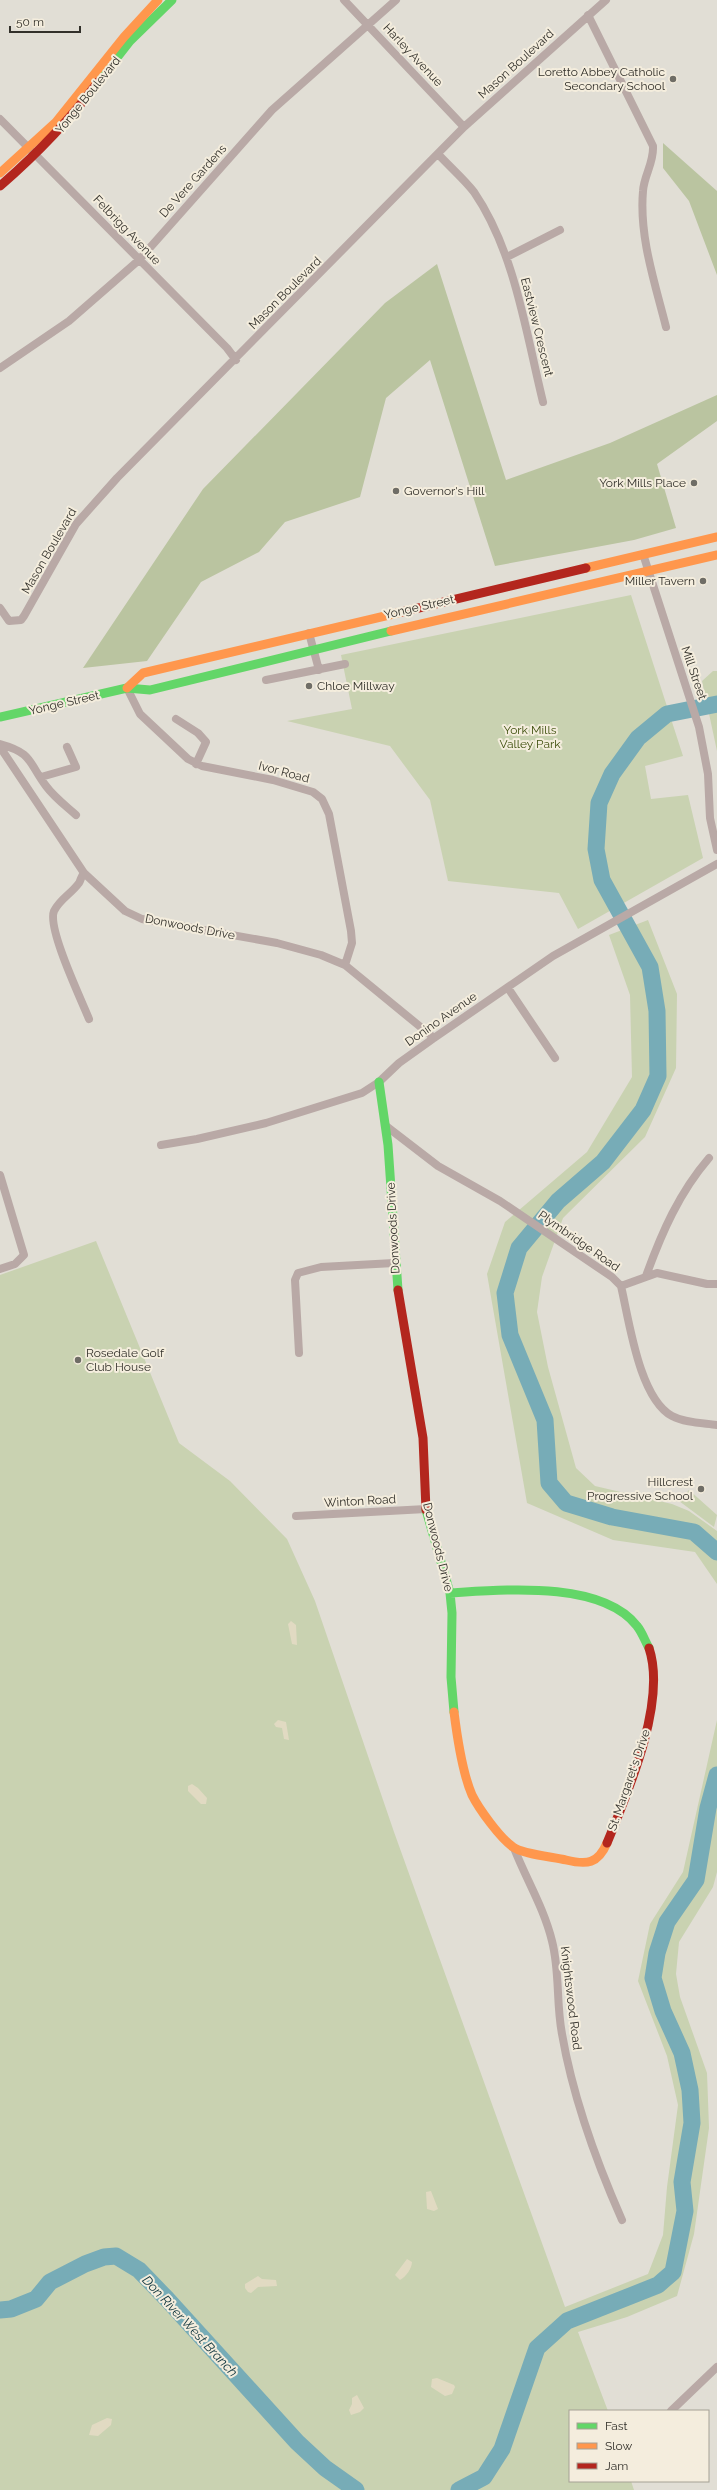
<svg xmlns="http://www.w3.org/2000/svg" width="717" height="2490" font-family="Raleway,sans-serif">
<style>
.green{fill:#c9d2b1}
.forest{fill:#bac4a0}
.sand{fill:#e1dac2}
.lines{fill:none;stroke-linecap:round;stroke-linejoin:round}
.river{stroke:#77acb7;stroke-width:17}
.street{stroke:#b9a9a6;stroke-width:8}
.fast{stroke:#63d668;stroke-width:9}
.slow{stroke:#ff974d;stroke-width:9}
.jam{stroke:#b3261e;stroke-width:9}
.poi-dot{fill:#6f6d66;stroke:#f4eddd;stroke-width:1.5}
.labels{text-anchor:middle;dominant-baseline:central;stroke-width:4;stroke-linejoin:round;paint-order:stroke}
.street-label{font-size:12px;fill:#32302a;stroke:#f4eddd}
.poi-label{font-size:12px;fill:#32302a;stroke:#f4eddd;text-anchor:end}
.park-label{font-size:12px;fill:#3d4e0c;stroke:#f4eddd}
.water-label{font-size:13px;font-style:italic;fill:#0f353e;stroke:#f4eddd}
</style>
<rect width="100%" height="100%" fill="#e1ded5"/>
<!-- green -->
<path class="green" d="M631,595L683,756L645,766L651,799L688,795L703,858L578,929L559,893L448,881L430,800L390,746L287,721L352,709L341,655Z
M713,671H717V751L702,681Z
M648,920L677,994L676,1068L645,1137L563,1218L542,1277L537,1312L548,1367L576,1468L595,1486L672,1504L689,1511L717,1531V1584L695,1552L613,1540L527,1503L487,1274L505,1222L587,1152L632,1077L630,995L609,935Z
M96,1241L179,1443L230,1481L287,1539L315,1601L394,1832L565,2307L648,2274L663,2235L667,2187L678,2105L667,2056L638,1981L650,1924L683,1872L717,1720V1872L713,1887L679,1942L676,1974L680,1997L707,2073L709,2128L694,2234L677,2296L627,2317L578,2332L608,2411H570V2481H631L634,2490H0V1275Z
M689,1490L717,1515L714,1527L679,1501Z"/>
<!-- forest -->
<path class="forest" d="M663,143L717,191V275L689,201L663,168Z
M437,264L506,480L610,443L717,395V421L657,464L676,528L634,540L495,566L430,360L386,398L360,497L285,522L259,552L201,582L147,661L83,668L203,489L385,303Z"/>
<!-- sand -->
<path class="sand" d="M291,1621L296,1625L297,1645L292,1644L288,1624Z
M278,1720L286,1722L289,1740L284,1739L282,1728L276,1727L274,1724Z
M192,1784L198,1788L207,1798L206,1804H201L188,1791V1786Z
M431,2191L438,2209L434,2211L427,2209L426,2192Z
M407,2259L412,2262C412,2268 406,2277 400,2280L395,2275Z
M258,2276L262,2279L276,2280L277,2286L258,2287L251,2293L248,2292L245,2288V2284Z
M437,2378L454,2385L455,2387L452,2394L445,2396L431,2387L432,2379Z
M357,2395L364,2408L360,2412L351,2415L349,2410L352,2404V2398Z
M107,2418L112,2419L111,2425L98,2436L89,2435L92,2425Z"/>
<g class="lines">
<!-- river -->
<path class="river" d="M717,704L667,714L638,738L612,774L599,803L596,849L602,880L650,967L657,1011L658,1076L643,1110L603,1162L558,1201L519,1248L505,1293L510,1335L545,1420L549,1483L566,1503L612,1517L694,1532L717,1552
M0,2310L11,2309L36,2299L50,2282L85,2264L104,2257L116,2256L139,2270L167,2299L297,2442L325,2468L356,2490
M459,2490L484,2477L502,2449L537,2348L567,2321L658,2285L673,2272L685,2211L682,2182L692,2123L690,2090L682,2053L663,2011L653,1978L657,1953L667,1922L696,1880L708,1808L717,1775"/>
<!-- street -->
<path class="street" d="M344,0L464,127
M588,15L653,146C654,163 644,175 643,191C639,237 655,283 666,327
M0,119L227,348L236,360
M438,154C450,167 464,179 474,192C515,252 526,333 543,402
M507,257L560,230
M0,368L69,321L139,260L272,110L396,0
M643,554L699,727L708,774L710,818L717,850
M0,608L9,621L21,620L24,616L76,524L117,478L464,127L606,0
M309,633L319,670
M266,680L345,664
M127,688L140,714L188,759L202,766L273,780L313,792L322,799L329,814L351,931L352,943L345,965
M176,719L198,733L206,742L196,764
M0,744C33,753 28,762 46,786C54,797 66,806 76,815
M0,747L84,873L125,911L142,919L277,943L321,955L345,965L434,1038
M41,777L76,767L67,747
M84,873C81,876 81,880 79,883C71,894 60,899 54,911C47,928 81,999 89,1019
M508,988L555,1058
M386,1126L438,1166L500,1201L612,1277L621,1286C629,1320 639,1398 672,1416C685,1423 703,1423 717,1425
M161,1145L197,1139L266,1123L362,1093L379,1082L399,1063L434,1038L553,956L717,864
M0,1175L24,1255L15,1264L0,1269
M646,1276C662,1232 679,1193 709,1158
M621,1286L657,1273L707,1284H717
M299,1353L295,1280L298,1273L321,1267L394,1263
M296,1516L426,1509
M514,1848C526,1879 544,1908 552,1941C560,1972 556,2003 562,2034C573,2098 596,2161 622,2220
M671,2411L717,2367"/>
<!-- fast -->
<path class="fast" d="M98,82L130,41L172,0
M0,717L127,688L150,690L391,631
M379,1082L388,1145L398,1290
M426,1510L450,1593L452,1613L451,1677L454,1712
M450,1593C502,1590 601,1580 637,1626C642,1632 645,1641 649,1648"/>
<!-- slow -->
<path class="slow" d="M0,173L56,122L124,37L158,0
M586,568L717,537
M391,631L717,555
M127,688L143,673L402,612
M454,1712C457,1736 462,1772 472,1795C479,1809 500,1838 513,1847C522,1854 554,1857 566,1860C587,1865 598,1864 607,1843"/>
<!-- jam -->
<path class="jam" d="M0,186C37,154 69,121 98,82
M402,612L586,568
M398,1290L423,1438L426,1510
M607,1843C628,1792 667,1702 649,1648"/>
</g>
<!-- markers -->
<g class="poi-dot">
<circle cx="673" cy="79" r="4"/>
<circle cx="694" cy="483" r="4"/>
<circle cx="396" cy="491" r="4"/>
<circle cx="703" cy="581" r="4"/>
<circle cx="309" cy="686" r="4"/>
<circle cx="78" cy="1360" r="4"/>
<circle cx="701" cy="1489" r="4"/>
</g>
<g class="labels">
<!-- street labels -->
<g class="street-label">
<text transform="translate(413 55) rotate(47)">Harley Avenue</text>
<text transform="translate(516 64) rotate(-42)">Mason Boulevard</text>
<text transform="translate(88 95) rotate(-51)">Yonge Boulevard</text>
<text transform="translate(193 181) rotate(-48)">De Vere Gardens</text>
<text transform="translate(127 230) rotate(46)">Felbrigg Avenue</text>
<text transform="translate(285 293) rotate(-45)">Mason Boulevard</text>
<text transform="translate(537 327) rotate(76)">Eastview Crescent</text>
<text transform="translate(49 551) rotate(-60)">Mason Boulevard</text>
<text transform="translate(419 607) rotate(-13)">Yonge Street</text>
<text transform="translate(694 673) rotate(71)">Mill Street</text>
<text transform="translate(64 703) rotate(-13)">Yonge Street</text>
<text transform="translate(284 772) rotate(15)">Ivor Road</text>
<text transform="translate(190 927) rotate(11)">Donwoods Drive</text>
<text transform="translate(441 1019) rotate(-35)">Donino Avenue</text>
<text transform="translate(393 1228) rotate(-93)">Donwoods Drive</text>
<text transform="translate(579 1241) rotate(35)">Plymbridge Road</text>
<text transform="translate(360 1501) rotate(-3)">Winton Road</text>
<text transform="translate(438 1547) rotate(76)">Donwoods Drive</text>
<text transform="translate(629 1780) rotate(-71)">St. Margaret's Drive</text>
<text transform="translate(571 1998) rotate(83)">Knightswood Road</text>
</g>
<!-- poi labels -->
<g class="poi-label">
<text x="665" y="72">Loretto Abbey Catholic<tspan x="665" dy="14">Secondary School</tspan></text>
<text x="686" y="483">York Mills Place</text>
<text x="404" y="491" text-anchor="start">Governor's Hill</text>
<text x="695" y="581">Miller Tavern</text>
<text x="317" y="686" text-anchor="start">Chloe Millway</text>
<text x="86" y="1353" text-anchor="start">Rosedale Golf<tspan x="86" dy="14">Club House</tspan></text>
<text x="693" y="1482">Hillcrest<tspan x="693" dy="14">Progressive School</tspan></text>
</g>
<!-- park labels -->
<g class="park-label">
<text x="530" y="730">York Mills<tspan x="530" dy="14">Valley Park</tspan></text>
</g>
<!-- water labels -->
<g class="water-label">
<text transform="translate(190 2326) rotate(47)">Don River West Branch</text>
</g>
</g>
<!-- legend -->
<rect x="569" y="2410" width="140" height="72" fill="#f4eddd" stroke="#a6a195"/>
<rect x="577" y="2423" width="20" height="6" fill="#63d668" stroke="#a6a195"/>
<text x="605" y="2430" font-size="12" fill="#32302a">Fast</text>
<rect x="577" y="2443" width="20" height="6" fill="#ff974d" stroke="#a6a195"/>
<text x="605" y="2450" font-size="12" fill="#32302a">Slow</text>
<rect x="577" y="2463" width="20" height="6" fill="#b3261e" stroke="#a6a195"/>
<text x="605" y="2470" font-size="12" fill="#32302a">Jam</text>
<!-- scale -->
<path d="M10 26v6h70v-6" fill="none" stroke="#32302a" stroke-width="2"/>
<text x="16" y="26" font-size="12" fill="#32302a" stroke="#f4eddd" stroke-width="3" paint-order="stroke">50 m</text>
</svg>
